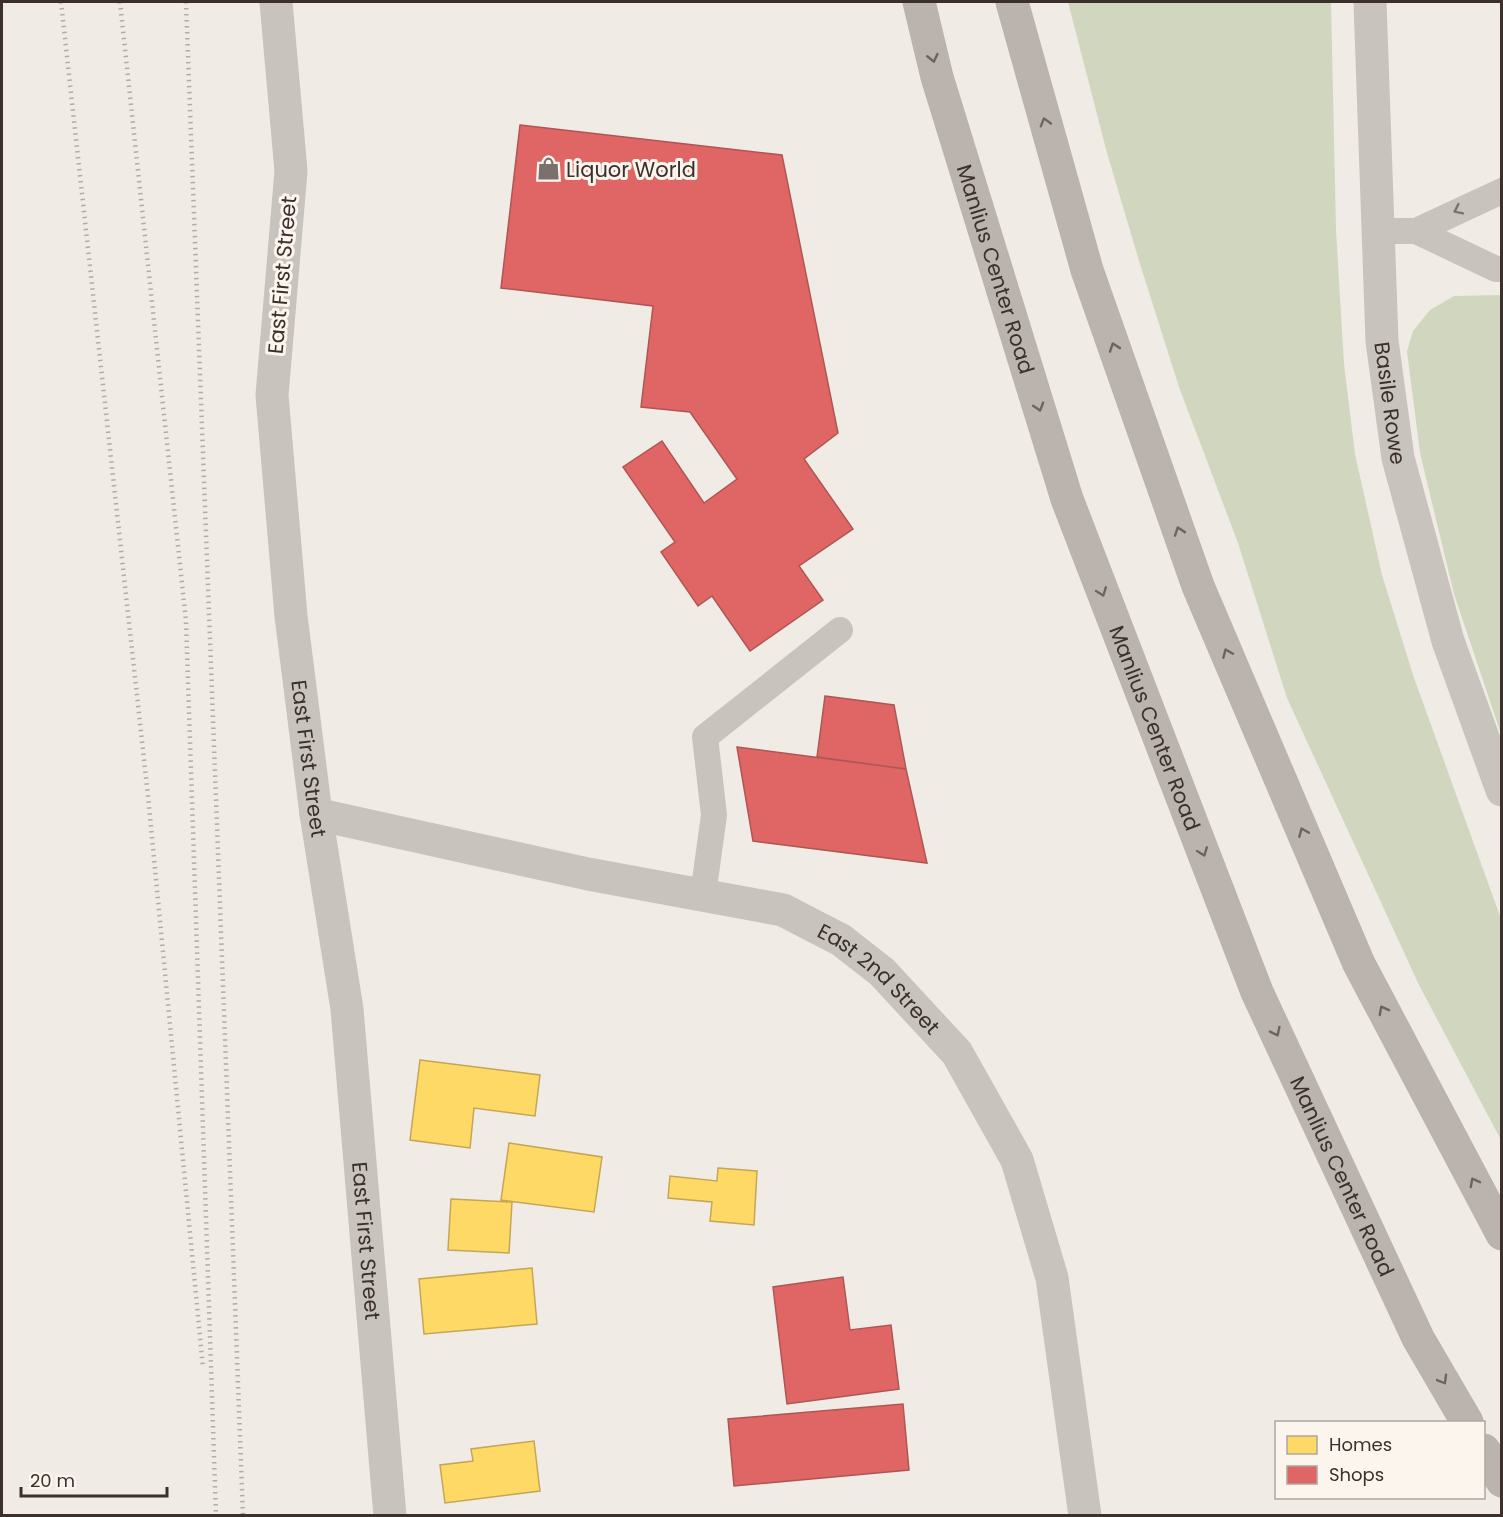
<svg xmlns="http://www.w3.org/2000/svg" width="1503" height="1517" font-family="Poppins,sans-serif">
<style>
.green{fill:#d1d6bf}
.homes{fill:#ffd966;stroke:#c4a654;stroke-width:1.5}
.shops{fill:#e06666;stroke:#ae5654;stroke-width:1.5}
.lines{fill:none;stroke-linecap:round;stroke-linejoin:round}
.service{stroke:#c9c3be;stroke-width:26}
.minor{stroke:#c9c3be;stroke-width:33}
.secondary{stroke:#bab3ae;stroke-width:33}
.rail{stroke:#b1aca8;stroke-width:4.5;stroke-dasharray:1.5 4.5;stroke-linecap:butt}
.oneway{stroke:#6e645f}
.oneway2{stroke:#7b726d}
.labels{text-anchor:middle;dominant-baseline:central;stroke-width:6;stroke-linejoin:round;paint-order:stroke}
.poi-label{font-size:21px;fill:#3b302b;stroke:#fbf5ee;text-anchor:start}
.street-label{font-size:21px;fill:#3b302b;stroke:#fbf5ee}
</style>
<rect width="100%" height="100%" fill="#f0ebe5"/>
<!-- green -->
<path class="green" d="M1068,2H1331L1336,230L1344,364L1355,454L1382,575L1413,675L1501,919V1140L1419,985L1287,698L1238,543L1179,387L1140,264L1107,153Z
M1501,295H1502L1501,734L1454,594L1420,453L1407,351L1413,331L1430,310L1454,296Z"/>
<!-- homes -->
<path class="homes" d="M420,1060L540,1075L535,1116L474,1108L470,1148L410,1140Z
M509,1143L602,1157L594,1212L501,1200Z
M718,1168L757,1171L754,1225L710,1221L712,1202L668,1198L670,1176L717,1181Z
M451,1199L512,1202L509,1253L448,1250Z
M532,1268L537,1324L424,1334L419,1279Z
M534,1441L540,1491L445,1503L440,1465L473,1461L471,1449Z"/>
<!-- shops -->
<path class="shops" d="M520,125L782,155L838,433L804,459L853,529L799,566L823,600L750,651L712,596L698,606L661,552L675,542L623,467L662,441L704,503L737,479L690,412L641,407L653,306L501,288Z
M825,696L894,705L906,769L817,757Z
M737,747L906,769L927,863L753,841Z
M843,1277L850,1330L891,1325L899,1389L787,1404L773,1287Z
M903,1404L909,1470L734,1486L728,1419Z"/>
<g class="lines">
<!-- service -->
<path class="service" d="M1379,231H1416L1502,191
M1416,231L1496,269H1502
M703,895L714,815L705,737L840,630"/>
<!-- minor -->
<g class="minor">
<path id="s1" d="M276,2L291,171L272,395L291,616L316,814L347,1009L390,1516"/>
<path id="s2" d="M1370,2L1382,341L1398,458L1448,641L1502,790"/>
<path id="s3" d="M316,814L588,874L783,910L841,940L882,972L957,1053L1017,1160L1052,1278L1085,1516"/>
</g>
<!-- secondary -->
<g class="secondary">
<path id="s4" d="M919,2L937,77L1067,499L1257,992L1418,1338L1467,1422"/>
<path d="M1012,2L1087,270L1198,586L1359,964L1502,1234"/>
<path d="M1484,1450L1502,1481"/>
</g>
<!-- rail -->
<path class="rail" d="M61,2L148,796L203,1368
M120,2L186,621L216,1516
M186,2L243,1516"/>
</g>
<!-- one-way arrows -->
<defs><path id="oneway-chevron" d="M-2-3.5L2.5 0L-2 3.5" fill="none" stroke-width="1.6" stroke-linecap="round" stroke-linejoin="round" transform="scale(1.5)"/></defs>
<g class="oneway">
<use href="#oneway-chevron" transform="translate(933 58) rotate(77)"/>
<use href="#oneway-chevron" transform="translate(1045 122) rotate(-106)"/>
<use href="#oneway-chevron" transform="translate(1114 347) rotate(-109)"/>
<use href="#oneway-chevron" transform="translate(1039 407) rotate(73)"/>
<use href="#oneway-chevron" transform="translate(1179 531) rotate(-109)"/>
<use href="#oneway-chevron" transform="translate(1102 592) rotate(69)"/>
<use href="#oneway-chevron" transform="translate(1227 653) rotate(-113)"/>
<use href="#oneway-chevron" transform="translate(1303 832) rotate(-113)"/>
<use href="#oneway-chevron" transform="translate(1203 852) rotate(69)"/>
<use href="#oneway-chevron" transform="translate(1383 1010) rotate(-118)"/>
<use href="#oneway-chevron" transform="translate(1276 1032) rotate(64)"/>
<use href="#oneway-chevron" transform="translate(1474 1182) rotate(-118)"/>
<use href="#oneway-chevron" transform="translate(1443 1380) rotate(60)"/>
</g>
<use class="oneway2" href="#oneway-chevron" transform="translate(1458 210) rotate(154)"/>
<!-- icons -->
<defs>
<symbol id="shop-bare" viewBox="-9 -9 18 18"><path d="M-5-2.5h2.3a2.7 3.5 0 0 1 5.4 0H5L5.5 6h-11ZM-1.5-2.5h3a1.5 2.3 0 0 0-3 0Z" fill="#7a716c" stroke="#fbf5ee" stroke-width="2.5" paint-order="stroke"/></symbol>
</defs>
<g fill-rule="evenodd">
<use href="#shop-bare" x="532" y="152" width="33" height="33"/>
</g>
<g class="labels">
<!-- poi labels -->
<g class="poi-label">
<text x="566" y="169">Liquor World</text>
</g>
<!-- street labels -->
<g class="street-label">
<text stroke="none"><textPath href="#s4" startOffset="278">Manlius Center Road</textPath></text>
<text transform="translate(282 275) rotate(-85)">East First Street</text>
<text stroke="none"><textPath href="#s2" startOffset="402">Basile Rowe</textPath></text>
<text stroke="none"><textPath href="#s4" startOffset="764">Manlius Center Road</textPath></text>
<text stroke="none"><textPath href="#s1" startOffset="760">East First Street</textPath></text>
<text stroke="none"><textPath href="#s3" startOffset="596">East 2nd Street</textPath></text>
<text stroke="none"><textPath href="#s4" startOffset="1250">Manlius Center Road</textPath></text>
<text stroke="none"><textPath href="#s1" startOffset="1246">East First Street</textPath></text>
</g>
</g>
<!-- border -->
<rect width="1503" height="1517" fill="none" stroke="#3b302b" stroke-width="6"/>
<!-- legend -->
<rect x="1275" y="1421" width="210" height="78" fill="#fbf5ee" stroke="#aea6a0" stroke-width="1.5"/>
<rect x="1287" y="1436" width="30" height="18" fill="#ffd966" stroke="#aea6a0" stroke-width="1.5"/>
<text x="1329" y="1451" font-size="18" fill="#3b302b">Homes</text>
<rect x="1287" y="1466" width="30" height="18" fill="#e06666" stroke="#aea6a0" stroke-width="1.5"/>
<text x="1329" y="1481" font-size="18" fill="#3b302b">Shops</text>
<!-- scale -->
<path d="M21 1487v9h146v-9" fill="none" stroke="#3b302b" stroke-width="3"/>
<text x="30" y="1487" font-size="18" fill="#3b302b" stroke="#fbf5ee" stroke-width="4.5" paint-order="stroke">20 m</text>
</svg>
